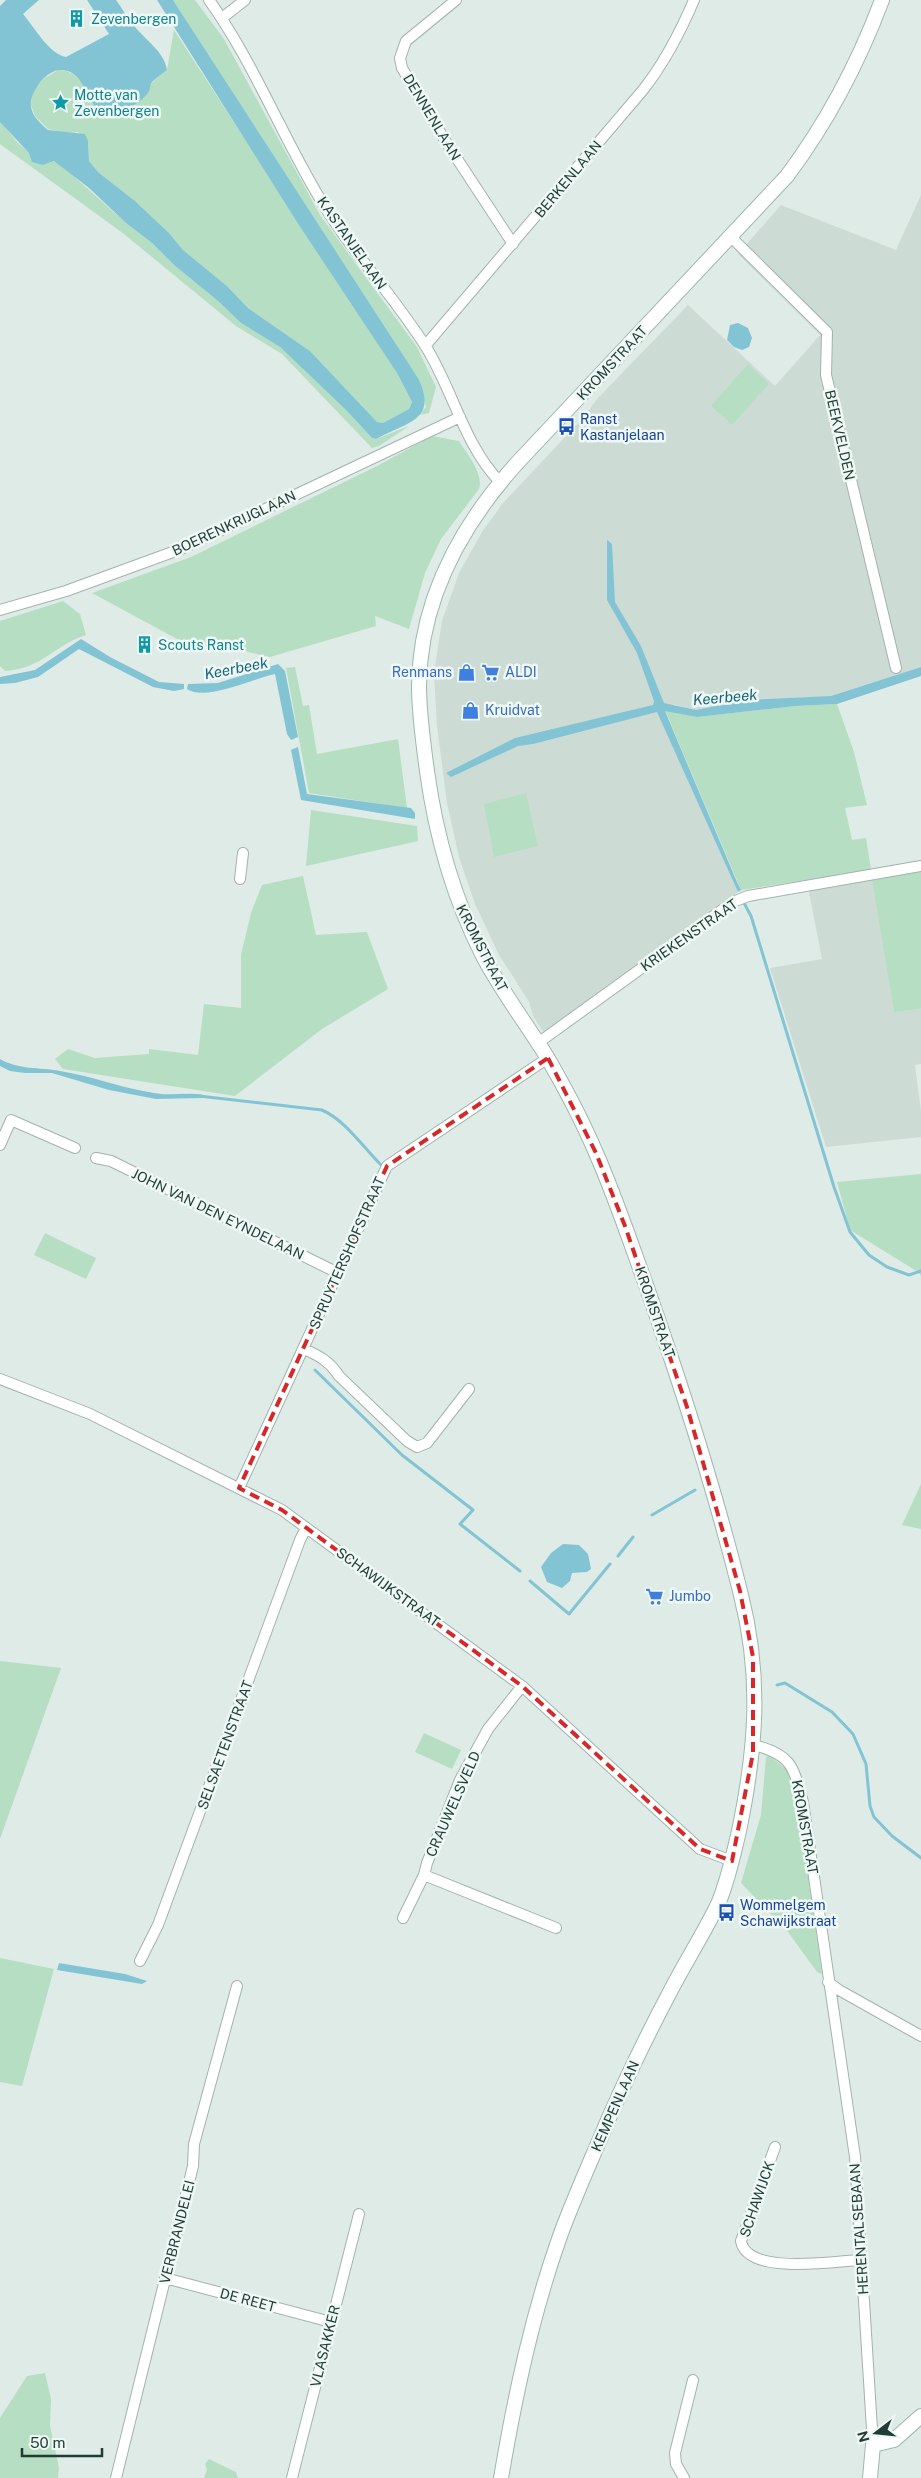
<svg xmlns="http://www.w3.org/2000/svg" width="921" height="2478" font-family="'Public Sans',sans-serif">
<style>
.built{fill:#cddbd5}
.green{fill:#b6dec3}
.water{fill:#83c4d4}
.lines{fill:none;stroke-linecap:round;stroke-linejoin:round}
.stream{stroke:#83c4d4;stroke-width:3}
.street-casing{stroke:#a2b3ae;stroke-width:12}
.secondary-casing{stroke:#9db7af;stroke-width:16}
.street{stroke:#fff;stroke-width:10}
.secondary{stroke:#fff;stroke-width:14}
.marked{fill:none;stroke:#d62828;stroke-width:4;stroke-dasharray:10 6;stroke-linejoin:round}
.labels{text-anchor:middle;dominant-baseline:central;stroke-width:5;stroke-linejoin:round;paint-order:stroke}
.culture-label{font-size:14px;fill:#0d838f;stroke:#eff8f4;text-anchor:start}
.street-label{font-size:14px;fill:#1f3c36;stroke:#eff8f4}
.transit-label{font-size:14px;fill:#164399;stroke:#eff8f4;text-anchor:start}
.shop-label{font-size:14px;fill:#366cbe;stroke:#eff8f4;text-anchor:start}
.water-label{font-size:15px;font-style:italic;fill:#16657b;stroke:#eff8f4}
</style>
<rect width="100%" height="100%" fill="#dfebe6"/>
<!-- built -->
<path class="built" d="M921,195V667L831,696L693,713L686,708L673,704L661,718L738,892L548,1032L544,1033L533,1016L529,1002L499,955L475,904L459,857L447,803L437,726L434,673L442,621L459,573L482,532L503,503L583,418L597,399L688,305L775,386L820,335L738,254L781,205L896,250Z
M872,874L894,1012L921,1009V1064L915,1065L921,1111V1137L826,1147L770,968L822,959L808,887Z"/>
<!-- green -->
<path class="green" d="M173,0H195L224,39L320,215L417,347L436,387L429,413L419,415L426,407L418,378Z
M174,30L397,373L412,402L409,409L383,423L377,422L310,351L248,308L227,286L183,250L169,233L135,201L98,172L89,161L88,141L78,132L67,133L48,129L35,116L31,105L32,92L42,80L58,70C81,70 87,93 97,109C123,121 138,100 152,83C156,78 162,74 167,70Z
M0,121L18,143L43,165L54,161L61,165L126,223L152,243L174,265L218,301L241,323L280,347L346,410L372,438L376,439L409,426L379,446L372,448L282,354L236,326L124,234L0,144Z
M748,364L769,384L732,425L711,406Z
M432,436L459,441C467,454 484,474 479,489L441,539L425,573L409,629L375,616L376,626L270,657L221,646H190L92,593L191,557L379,465Z
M63,601L80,614L86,635C54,645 44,668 5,671L0,666V621Z
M295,667L303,706L309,705L317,754L398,739L407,808L309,793L286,668Z
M837,704L854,752L867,805L845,808L852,840L866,838L871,870L741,890L665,710L697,717L796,706Z
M526,793L538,846L494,857L484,804Z
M311,810L417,826L418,841L306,866Z
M921,871V1009L894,1012L872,879Z
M303,876L316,935L367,932L388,989L322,1029L235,1096L63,1069L55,1059L68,1049L95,1058L149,1054V1049L198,1055L204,1004L241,1008V955L251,913L262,885Z
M921,1174V1276L918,1272L850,1230L837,1182Z
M45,1233L96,1258L86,1279L34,1255Z
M921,1484V1529L902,1525Z
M0,1661L61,1668L0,1839Z
M424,1733L461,1750L452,1769L415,1752Z
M770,1756L787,1770L798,1807L822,1974L817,1972L788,1932L741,1883L761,1815L766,1757Z
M0,1958L54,1969L22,2086L0,2082Z
M45,2373L51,2399L50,2426L59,2468L58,2478H0V2418L27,2376Z
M209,2459L236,2472L238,2478H204L207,2470L205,2464Z"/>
<!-- water -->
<path class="water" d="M6,0H39L23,14C35,28 49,54 66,57L109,34L87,0H116C122,8 126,16 132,23C142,38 164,50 167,70C162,74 156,78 152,82C149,86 151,89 148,93C141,102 127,111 116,112C81,117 92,70 60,70C53,70 46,76 41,81C26,101 27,113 48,130L85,134L88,141L89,161L98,172L135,201L169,233L183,250L227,286L248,308L310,351L377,422L383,423L409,409L412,402L397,373L297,222L157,0H173L418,378C439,421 406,422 376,439L372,438L346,410L280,347L241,323L218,301L174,265L152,243L126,223L89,188L54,161L43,165L32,162L29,153L0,122V6Z
M738,323L748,328L752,338L749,347L742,350L734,347L727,340L730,325Z
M607,540L612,544L615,602L641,646L664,703L696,710L747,700L831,696L921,667V676L837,704L796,706L697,717L665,711L737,882L741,890L738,892L657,712L533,744L518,746L451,777L446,773L515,738L653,705L654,701L637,653L607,600Z
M81,639L110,657L159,682L184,684V689L174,691L153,687L79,649L38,677L15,683L0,684V677L35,670Z
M278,664L285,671L298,737L291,740L287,734L275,674C254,678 206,702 187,689L188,684L218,683Z
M298,747L307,794L411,808L415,813V819L301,800L291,750Z
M0,1059C19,1070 39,1067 60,1071C91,1076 122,1088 154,1093C170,1096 187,1092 203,1095V1098L156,1099L109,1090L52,1073H25L10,1071L0,1066Z
M563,1544L579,1545L588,1554L591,1569L587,1572L572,1573L570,1581L562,1588L547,1582L541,1567L551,1553Z
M59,1963L125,1974L147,1981L142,1984L57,1970Z"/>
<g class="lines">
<!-- stream -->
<path class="stream" d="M744,903L751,916L834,1187L850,1232L869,1255L887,1267L909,1275L921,1271
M199,1096L322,1110C345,1120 363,1147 381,1165
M315,1370L402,1455L473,1510L460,1524L520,1571
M652,1515L695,1490
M618,1556L633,1537
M530,1581L569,1614L610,1564
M777,1685L785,1683L832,1712L853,1734L866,1764L870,1806L874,1817L892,1836L921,1858"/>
<defs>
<path id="street" d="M209,0C252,60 279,129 316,192C347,247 392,293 426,347C453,390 464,445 500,482
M456,0L406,41L400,58L402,68L446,142L513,244
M222,18L245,0
M731,237L827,332L826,375L896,668
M425,346L643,90C665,62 680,33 694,0
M0,610L66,591L181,549L460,417
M240,879L243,853
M538,1043L733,902L748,896L921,866
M0,1145L11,1120L75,1148
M96,1158L111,1161L338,1273
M304,1349C320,1356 330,1362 339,1376L407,1441L417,1447L427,1443L469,1389
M0,1379L90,1414L282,1510L522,1686L700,1849L732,1861
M239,1488L387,1166L548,1058
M754,1745C792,1755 793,1766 803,1802L855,2157L873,2445
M424,1875L556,1928
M403,1918L424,1875L427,1863L460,1780L488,1729L522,1686
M140,1961L158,1925L300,1540L306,1528
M828,1982L839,1990L921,2036
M775,2147L741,2241C747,2276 835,2261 861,2260
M165,2278L331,2322
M116,2478L193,2166L194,2144L237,1986
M292,2478L359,2214
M684,2478L676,2464L675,2453L693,2380"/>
<path id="secondary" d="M501,2478C515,2396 532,2315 560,2236C571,2206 584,2176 597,2146C619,2093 644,2041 671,1990C686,1961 704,1933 718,1904C728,1881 733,1856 739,1831C756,1749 762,1678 741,1595C715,1490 682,1387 646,1285C630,1241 615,1196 596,1153C582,1120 565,1088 547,1057C526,1023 502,992 483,956C453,897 436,837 427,771C423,742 419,714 419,685C420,599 462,524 518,462L787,176C828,121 858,64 882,0
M870,2478L873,2445L894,2440L921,2416"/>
</defs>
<!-- street casing -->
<use href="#street" class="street-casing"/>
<!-- secondary casing -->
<use href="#secondary" class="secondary-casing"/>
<!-- street -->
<use href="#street" class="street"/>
<!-- secondary -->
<use href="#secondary" class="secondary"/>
</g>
<!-- marked area -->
<path class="marked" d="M548,1058L596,1153L625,1226L687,1407L740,1591L753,1657V1753L732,1861L700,1849L522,1686L282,1510L239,1488L387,1166Z"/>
<!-- icons -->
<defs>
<symbol id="building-bare" viewBox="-9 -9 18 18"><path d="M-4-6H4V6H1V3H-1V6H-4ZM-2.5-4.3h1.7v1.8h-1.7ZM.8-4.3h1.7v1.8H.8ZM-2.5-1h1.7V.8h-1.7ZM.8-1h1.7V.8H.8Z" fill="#0f9aa8" stroke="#eff8f4" stroke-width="2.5" paint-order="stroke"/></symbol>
<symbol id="sight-bare" viewBox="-9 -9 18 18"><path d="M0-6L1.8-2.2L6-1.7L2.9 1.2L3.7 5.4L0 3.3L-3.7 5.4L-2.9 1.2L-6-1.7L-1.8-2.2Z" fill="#0f9aa8" stroke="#eff8f4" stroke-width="2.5" paint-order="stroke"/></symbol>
<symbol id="bus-bare" viewBox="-9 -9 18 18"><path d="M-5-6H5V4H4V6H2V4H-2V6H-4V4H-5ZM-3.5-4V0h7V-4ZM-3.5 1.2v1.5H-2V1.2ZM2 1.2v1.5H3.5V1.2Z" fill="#1a4fb4" stroke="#eff8f4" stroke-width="2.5" paint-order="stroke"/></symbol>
<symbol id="shop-bare" viewBox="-9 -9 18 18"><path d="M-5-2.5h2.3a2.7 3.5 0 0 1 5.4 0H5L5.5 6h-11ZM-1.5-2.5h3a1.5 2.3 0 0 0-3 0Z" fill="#3f7fe0" stroke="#eff8f4" stroke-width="2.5" paint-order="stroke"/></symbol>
<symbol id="supermarket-bare" viewBox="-9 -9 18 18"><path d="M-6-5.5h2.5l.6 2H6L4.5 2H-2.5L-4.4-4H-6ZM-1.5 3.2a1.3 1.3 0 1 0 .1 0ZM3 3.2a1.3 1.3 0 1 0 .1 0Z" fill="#3f7fe0" stroke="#eff8f4" stroke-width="2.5" paint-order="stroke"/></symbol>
</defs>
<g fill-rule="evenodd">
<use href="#building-bare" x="64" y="6" width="25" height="25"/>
<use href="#sight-bare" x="48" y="90" width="25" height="25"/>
<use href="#bus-bare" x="554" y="414" width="25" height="25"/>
<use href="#building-bare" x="132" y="632" width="25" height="25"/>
<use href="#shop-bare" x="454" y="660" width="25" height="25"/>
<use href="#supermarket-bare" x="478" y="660" width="25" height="25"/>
<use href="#shop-bare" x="458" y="698" width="25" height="25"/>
<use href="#supermarket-bare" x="642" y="1584" width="25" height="25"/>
<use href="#bus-bare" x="714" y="1900" width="25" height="25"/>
</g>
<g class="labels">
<!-- culture labels -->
<g class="culture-label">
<text x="91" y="19">Zevenbergen</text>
<text x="74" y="95">Motte van<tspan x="74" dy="16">Zevenbergen</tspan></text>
<text x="158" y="645">Scouts Ranst</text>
</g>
<!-- street labels -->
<g class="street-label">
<text transform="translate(432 117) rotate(59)">DENNENLAAN</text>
<text transform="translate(568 179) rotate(-50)">BERKENLAAN</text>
<text transform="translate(352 243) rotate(55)">KASTANJELAAN</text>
<text transform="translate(612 363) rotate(-47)">KROMSTRAAT</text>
<text transform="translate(840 435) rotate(77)">BEEKVELDEN</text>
<text transform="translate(234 523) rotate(-25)">BOERENKRIJGLAAN</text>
<text transform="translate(689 935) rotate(-35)">KRIEKENSTRAAT</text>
<text transform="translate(482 948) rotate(63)">KROMSTRAAT</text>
<text transform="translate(218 1214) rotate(26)">JOHN VAN DEN EYNDELAAN</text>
<text transform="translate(347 1253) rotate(-66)">SPRUYTERSHOFSTRAAT</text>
<text transform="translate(655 1312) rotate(71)">KROMSTRAAT</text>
<text transform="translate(388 1587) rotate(36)">SCHAWIJKSTRAAT</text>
<text transform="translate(225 1745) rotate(-70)">SELSAETENSTRAAT</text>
<text transform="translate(453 1804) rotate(-66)">CRAUWELSVELD</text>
<text transform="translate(805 1827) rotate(80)">KROMSTRAAT</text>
<text transform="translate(615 2106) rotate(-66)">KEMPENLAAN</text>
<text transform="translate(757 2199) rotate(-71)">SCHAWIJCK</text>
<text transform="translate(859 2229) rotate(-94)">HERENTALSEBAAN</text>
<text transform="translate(177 2232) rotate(-76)">VERBRANDELEI</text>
<text transform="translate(248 2300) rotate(15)">DE REET</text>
<text transform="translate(325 2346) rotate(-76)">VLASAKKER</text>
</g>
<!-- transit labels -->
<g class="transit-label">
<text x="580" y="419">Ranst<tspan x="580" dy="16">Kastanjelaan</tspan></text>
<text x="740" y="1905">Wommelgem<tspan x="740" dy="16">Schawijkstraat</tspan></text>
</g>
<!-- shop labels -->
<g class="shop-label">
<text x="452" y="672" text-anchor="end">Renmans</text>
<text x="505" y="672">ALDI</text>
<text x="485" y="710">Kruidvat</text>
<text x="669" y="1596">Jumbo</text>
</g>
<!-- water labels -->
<g class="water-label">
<text transform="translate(236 668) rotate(-11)">Keerbeek</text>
<text transform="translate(725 697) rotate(-5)">Keerbeek</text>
</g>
</g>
<!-- north arrow -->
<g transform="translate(876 2433) rotate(254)" stroke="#eff8f4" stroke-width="4" paint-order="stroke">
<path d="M0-4L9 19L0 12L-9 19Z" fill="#1f3c36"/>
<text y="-8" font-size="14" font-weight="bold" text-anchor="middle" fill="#1f3c36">N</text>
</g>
<!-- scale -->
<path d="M22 2448v8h80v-8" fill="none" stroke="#1f3c36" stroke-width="2.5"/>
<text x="30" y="2448" font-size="15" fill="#1f3c36" stroke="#eff8f4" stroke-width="4" paint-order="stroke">50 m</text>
</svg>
